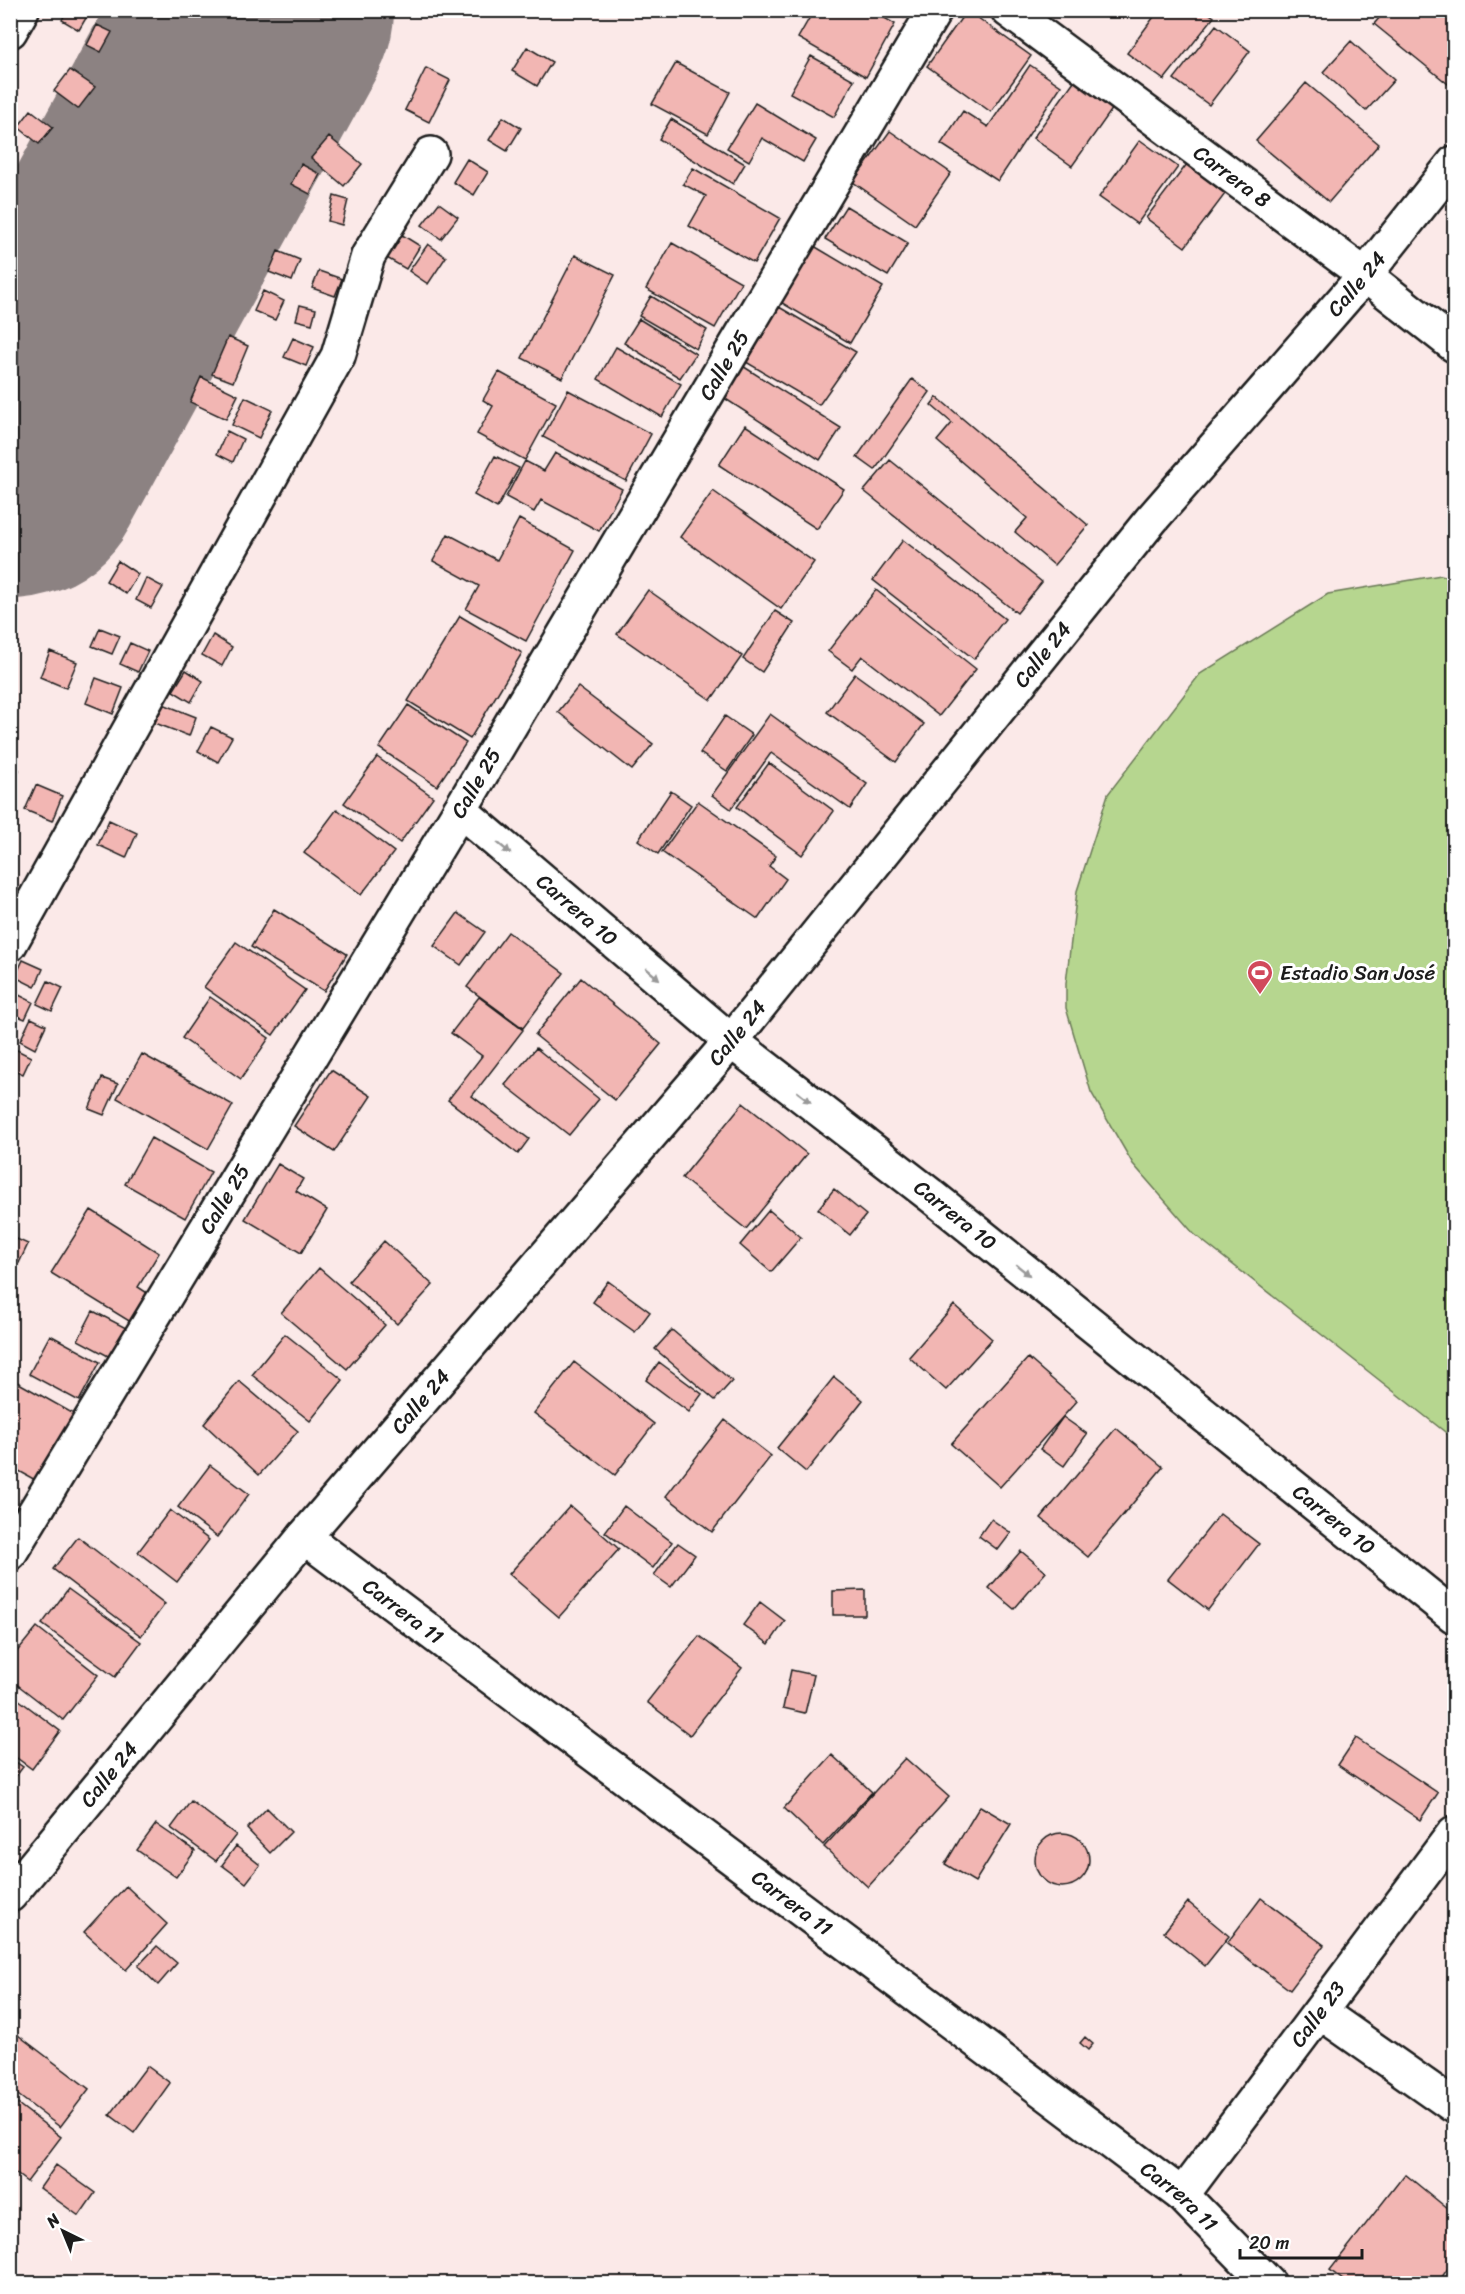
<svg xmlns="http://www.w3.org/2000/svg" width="1465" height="2294" font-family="Sriracha,sans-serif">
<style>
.park{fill:#b6d68f;stroke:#697956;stroke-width:1.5}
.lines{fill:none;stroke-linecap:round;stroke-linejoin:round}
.runway{stroke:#8c8282;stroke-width:272}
.building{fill:#f2b6b3;stroke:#1c1c1c;stroke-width:1.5}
.minor-casing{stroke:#1c1c1c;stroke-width:38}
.minor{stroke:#fff;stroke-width:33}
.oneway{fill:#999}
.labels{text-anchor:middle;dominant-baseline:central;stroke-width:6;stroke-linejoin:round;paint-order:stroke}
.street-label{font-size:21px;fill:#1c1c1c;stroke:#fff}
.poi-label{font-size:21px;fill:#1c1c1c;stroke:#fff;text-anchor:start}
</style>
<rect width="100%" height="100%" fill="#fbe9e8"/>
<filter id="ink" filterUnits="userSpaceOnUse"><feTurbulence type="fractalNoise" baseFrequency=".0167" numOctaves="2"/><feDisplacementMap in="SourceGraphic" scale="12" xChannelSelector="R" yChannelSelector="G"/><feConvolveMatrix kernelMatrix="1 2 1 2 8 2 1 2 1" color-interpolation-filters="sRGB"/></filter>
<g filter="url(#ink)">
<!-- park -->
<path class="park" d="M1441,575L1454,578V1439L1194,1234L1133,1164L1091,1092L1066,1008V983L1077,891L1108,794L1200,674L1328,594Z"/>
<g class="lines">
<!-- runway -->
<path class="runway" d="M10,463L258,10"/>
</g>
<!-- building -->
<path class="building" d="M67,10H85L89,13L79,30L62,20Z
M814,10H871L895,24L866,77L798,38Z
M890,10H908L904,18Z
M967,10L1031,56L991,112L927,66Z
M1159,10H1204L1214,17L1164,80L1127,53Z
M1386,10H1454L1453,88L1374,24Z
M97,25L112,32L101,52L87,45Z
M1216,25L1250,51L1209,105L1174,79Z
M1351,41L1394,80L1366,111L1323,72Z
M527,47L552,62L537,86L512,71Z
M811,56L854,80L834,117L790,93Z
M676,63L730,92L708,134L652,104Z
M1030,65L1061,86L998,181L941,144L963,111L988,127Z
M426,68L450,80L429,122L405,110Z
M70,70L95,87L78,109L54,91Z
M1074,81L1113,108L1072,166L1033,138Z
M1306,83L1379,144L1329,202L1256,141Z
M755,103L816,140L803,162L762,138L749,161L727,148Z
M31,110L53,127L39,144L18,127Z
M503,117L521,128L507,151L489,140Z
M671,119L745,164L733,184L659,139Z
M890,131L951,173L915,225L853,182Z
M329,137L362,164L344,186L311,158Z
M1140,140L1178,167L1137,224L1099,197Z
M467,159L488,172L474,195L453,182Z
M301,164L320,174L310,194L291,184Z
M1187,164L1225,194L1185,247L1146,218Z
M693,168L780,218L754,263L689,226L706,196L683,184Z
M334,196L348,200L342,225L328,221Z
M439,203L458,217L441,239L422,225Z
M846,206L908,243L888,276L825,239Z
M399,233L420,246L406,269L385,257Z
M672,243L741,282L715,328L646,289Z
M809,243L883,287L850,343L777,300Z
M428,244L446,257L428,284L409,271Z
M278,251L300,260L292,281L269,272Z
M575,255L615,275L562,378L522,358Z
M319,271L342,279L335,296L312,288Z
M263,291L284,301L275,320L254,311Z
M651,296L707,330L696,349L639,316Z
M300,305L316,309L312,324L296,320Z
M779,307L856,352L819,405L746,362Z
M639,319L696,354L680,378L624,343Z
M228,337L248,346L233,382L212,374Z
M293,338L314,347L306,366L284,357Z
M616,347L681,384L662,417L598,379Z
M741,365L841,428L820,460L721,396Z
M499,372L556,403L525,460L477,434L493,406L483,400Z
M201,377L238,395L226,419L190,402Z
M912,379L930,392L875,470L857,457Z
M568,390L651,434L626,481L543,437Z
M245,397L272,410L259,438L232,425Z
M937,397L1088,525L1054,565L1015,532L1027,518L937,441L952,423L931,405Z
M745,425L844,489L817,529L719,465Z
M227,431L243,439L233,462L217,454Z
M555,453L622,489L599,531L541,500L534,512L506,497L525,461L544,471Z
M495,456L519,468L497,508L474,495Z
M890,460L1042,582L1017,613L864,491Z
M713,491L814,562L781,609L680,537Z
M519,519L575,550L526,641L466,609L479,586L433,561L448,534L497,560Z
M903,540L1005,619L974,659L873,580Z
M118,561L138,574L126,594L106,581Z
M146,578L163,587L151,608L136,600Z
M648,590L742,656L711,700L617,634Z
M876,590L976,669L939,716L862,656L852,669L828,651Z
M775,611L794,623L762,672L743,659Z
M460,616L522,653L470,739L408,701Z
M100,628L120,636L112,654L92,646Z
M213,635L232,647L222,666L202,655Z
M130,643L148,651L138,672L120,664Z
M50,651L77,662L66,688L40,677Z
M186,670L203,681L191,702L173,691Z
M855,674L924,724L896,762L827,712Z
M96,678L123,688L113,714L86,703Z
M578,687L653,744L632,770L558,712Z
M163,704L196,717L189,736L155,723Z
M408,705L466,743L437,786L379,748Z
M770,714L867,784L850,809L771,753L731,809L712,795Z
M725,716L752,735L727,771L700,753Z
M211,727L232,737L218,762L198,751Z
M377,757L433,797L400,843L344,803Z
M769,763L834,811L802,855L737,807Z
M10,766L19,770L10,792Z
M36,785L62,796L52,821L25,810Z
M671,791L691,805L658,854L638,840Z
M698,801L776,856L769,866L786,879L758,919L662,852Z
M337,809L394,852L361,895L304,853Z
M109,820L137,833L126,858L98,845Z
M274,909L347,954L324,991L251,947Z
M458,913L485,932L461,965L434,946Z
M508,932L564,973L523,1028L467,987Z
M236,942L305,990L273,1035L204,987Z
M23,960L43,969L35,987L15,977Z
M581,978L661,1044L615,1100L535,1035Z
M48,981L63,988L52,1011L37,1004Z
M13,992L33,1002L25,1019L10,1013Z
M210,997L269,1038L241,1079L182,1038Z
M479,997L523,1030L472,1096L529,1139L518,1154L448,1100L482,1056L451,1033Z
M31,1018L46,1025L35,1049L20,1041Z
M11,1047L31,1057L23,1074L10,1068Z
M536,1048L599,1099L569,1135L505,1085Z
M142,1054L233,1105L208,1149L117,1098Z
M331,1070L371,1096L334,1152L294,1126Z
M102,1078L118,1084L104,1115L89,1109Z
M743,1103L807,1154L746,1229L682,1178Z
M151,1138L211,1172L185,1218L125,1184Z
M278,1164L303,1179L296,1191L327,1210L301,1253L245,1219Z
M834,1189L866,1215L850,1235L818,1209Z
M91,1210L159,1253L138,1287L152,1296L134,1324L51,1273Z
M769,1210L801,1237L771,1272L740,1245Z
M10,1236L28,1244L19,1263L10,1259Z
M384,1241L433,1285L397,1324L349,1281Z
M319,1268L385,1325L347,1369L281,1313Z
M608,1281L650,1312L635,1332L593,1302Z
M954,1305L992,1339L946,1390L909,1357Z
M93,1311L126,1328L110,1357L78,1340Z
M672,1330L732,1381L715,1400L655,1349Z
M285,1334L343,1380L310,1421L252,1375Z
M50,1335L100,1362L79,1401L29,1374Z
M1028,1358L1077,1401L1000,1487L951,1444Z
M574,1362L654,1424L615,1475L534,1413Z
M659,1362L702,1394L689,1412L646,1380Z
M834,1377L863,1400L806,1472L777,1448Z
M10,1378L74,1414L37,1481L10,1466Z
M239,1381L298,1431L259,1475L204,1424Z
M1063,1417L1087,1434L1064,1466L1040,1449Z
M725,1420L771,1456L712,1532L666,1496Z
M1116,1428L1163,1467L1088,1557L1041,1518Z
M210,1465L249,1494L217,1537L178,1507Z
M570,1506L619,1549L559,1617L509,1574Z
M624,1506L672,1542L653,1568L605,1532Z
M170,1510L209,1540L177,1582L138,1552Z
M1220,1514L1259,1544L1208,1610L1168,1579Z
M991,1519L1011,1533L998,1550L979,1536Z
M78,1537L165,1604L141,1636L53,1569Z
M678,1543L695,1555L671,1587L654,1575Z
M1021,1551L1046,1572L1014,1609L989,1588Z
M68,1589L141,1642L115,1677L42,1624Z
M865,1590V1615H833V1591Z
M760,1602L785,1621L769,1644L743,1625Z
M37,1627L98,1675L63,1720L10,1679V1660Z
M699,1636L742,1668L690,1735L647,1702Z
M791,1670L814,1675L805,1713L783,1708Z
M10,1693L60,1731L32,1769L10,1753Z
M1356,1738L1438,1793L1420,1820L1338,1765Z
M832,1755L872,1792L823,1845L784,1808Z
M10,1758L23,1767L10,1784Z
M905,1758L949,1797L868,1887L824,1847Z
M191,1801L236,1835L216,1861L171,1828Z
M980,1806L1011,1824L975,1882L945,1864Z
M267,1808L291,1832L270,1853L247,1829Z
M156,1824L195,1851L176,1877L137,1850Z
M1035 1860a27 27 0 1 1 54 0a27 27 0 1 1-54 0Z
M236,1846L260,1865L246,1883L222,1865Z
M126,1886L167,1924L126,1970L84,1932Z
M1261,1898L1324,1945L1290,1990L1227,1943Z
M1188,1902L1229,1936L1205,1966L1164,1932Z
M157,1946L177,1963L158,1985L138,1966Z
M10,2029L89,2089L60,2127L10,2089Z
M1085,2037L1093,2044L1088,2050L1080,2043Z
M147,2066L170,2083L134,2133L110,2115Z
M10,2098L61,2137L27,2182L10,2169Z
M56,2165L95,2193L79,2216L40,2188Z
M1405,2174L1454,2214V2260L1437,2284H1348L1330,2270Z"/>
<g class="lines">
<defs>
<g id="minor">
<path id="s1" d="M1008,10L1365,275L1454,345"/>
<path d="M10,31L22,10"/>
<path id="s2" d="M460,810L731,1041L933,1197L1454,1616"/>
<path d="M10,944L338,356L368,256L431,154"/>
<path id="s3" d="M304,1537L1182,2195L1269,2284"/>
<path id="s4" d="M10,1553L460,810L935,10"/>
<path id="s5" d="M10,1895L304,1537L731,1041L1151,520L1365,275L1454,163"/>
<path d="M1320,2012L1454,2106"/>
<path id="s6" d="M1182,2195L1454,1833"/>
</g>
</defs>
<!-- minor casing -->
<use href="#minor" class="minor-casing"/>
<!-- minor -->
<use href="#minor" class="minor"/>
</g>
<!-- one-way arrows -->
<defs><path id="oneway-solid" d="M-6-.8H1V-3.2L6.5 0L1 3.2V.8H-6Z" transform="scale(1.5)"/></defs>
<g class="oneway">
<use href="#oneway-solid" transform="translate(504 848) rotate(40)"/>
<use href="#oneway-solid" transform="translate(653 974) rotate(40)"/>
<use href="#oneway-solid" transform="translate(804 1097) rotate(38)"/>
<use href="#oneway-solid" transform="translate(1023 1270) rotate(39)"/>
</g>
</g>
<!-- icons -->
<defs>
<symbol id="stadium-pin" viewBox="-11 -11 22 30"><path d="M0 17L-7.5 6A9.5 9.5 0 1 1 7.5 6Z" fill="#d1495b" stroke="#fff"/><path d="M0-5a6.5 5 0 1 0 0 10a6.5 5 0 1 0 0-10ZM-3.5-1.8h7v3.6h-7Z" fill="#fff"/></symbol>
</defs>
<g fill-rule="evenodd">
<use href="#stadium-pin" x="1245" y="958" width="30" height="40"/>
</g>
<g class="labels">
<!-- street labels -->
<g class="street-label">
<text stroke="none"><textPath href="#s1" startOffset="279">Carrera 8</textPath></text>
<text stroke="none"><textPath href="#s5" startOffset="2100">Calle 24</textPath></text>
<text stroke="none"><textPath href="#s4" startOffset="1386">Calle 25</textPath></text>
<text stroke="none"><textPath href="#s5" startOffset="1614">Calle 24</textPath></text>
<text stroke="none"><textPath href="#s4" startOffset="900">Calle 25</textPath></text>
<text stroke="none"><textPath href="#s2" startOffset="154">Carrera 10</textPath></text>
<text stroke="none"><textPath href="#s5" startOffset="1128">Calle 24</textPath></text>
<text stroke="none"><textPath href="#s4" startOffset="414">Calle 25</textPath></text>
<text stroke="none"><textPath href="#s2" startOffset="640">Carrera 10</textPath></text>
<text stroke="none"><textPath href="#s5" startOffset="642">Calle 24</textPath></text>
<text stroke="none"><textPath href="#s2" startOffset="1126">Carrera 10</textPath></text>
<text stroke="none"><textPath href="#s3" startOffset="124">Carrera 11</textPath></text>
<text stroke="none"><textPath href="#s5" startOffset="156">Calle 24</textPath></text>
<text stroke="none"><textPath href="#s3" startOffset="610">Carrera 11</textPath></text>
<text stroke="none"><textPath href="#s6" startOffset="226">Calle 23</textPath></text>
<text stroke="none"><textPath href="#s3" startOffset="1096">Carrera 11</textPath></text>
</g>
<!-- poi labels -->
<g class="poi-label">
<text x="1280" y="973">Estadio San José</text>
</g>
</g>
<!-- margin -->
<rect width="1465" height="2294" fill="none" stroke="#fff" stroke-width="36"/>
<rect x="18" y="18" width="1429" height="2258" fill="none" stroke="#1c1c1c" stroke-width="2" filter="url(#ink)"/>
<!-- north arrow -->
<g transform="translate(63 2231) rotate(317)" stroke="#ffffff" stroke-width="4.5" paint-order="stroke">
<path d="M0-4.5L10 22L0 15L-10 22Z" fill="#1c1c1c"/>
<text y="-9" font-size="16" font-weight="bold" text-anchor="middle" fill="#1c1c1c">N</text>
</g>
<!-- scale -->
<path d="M1240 2249v9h122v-9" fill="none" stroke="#1c1c1c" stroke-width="3"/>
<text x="1249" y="2249" font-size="18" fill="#1c1c1c" stroke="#ffffff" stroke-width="4.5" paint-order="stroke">20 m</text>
</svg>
